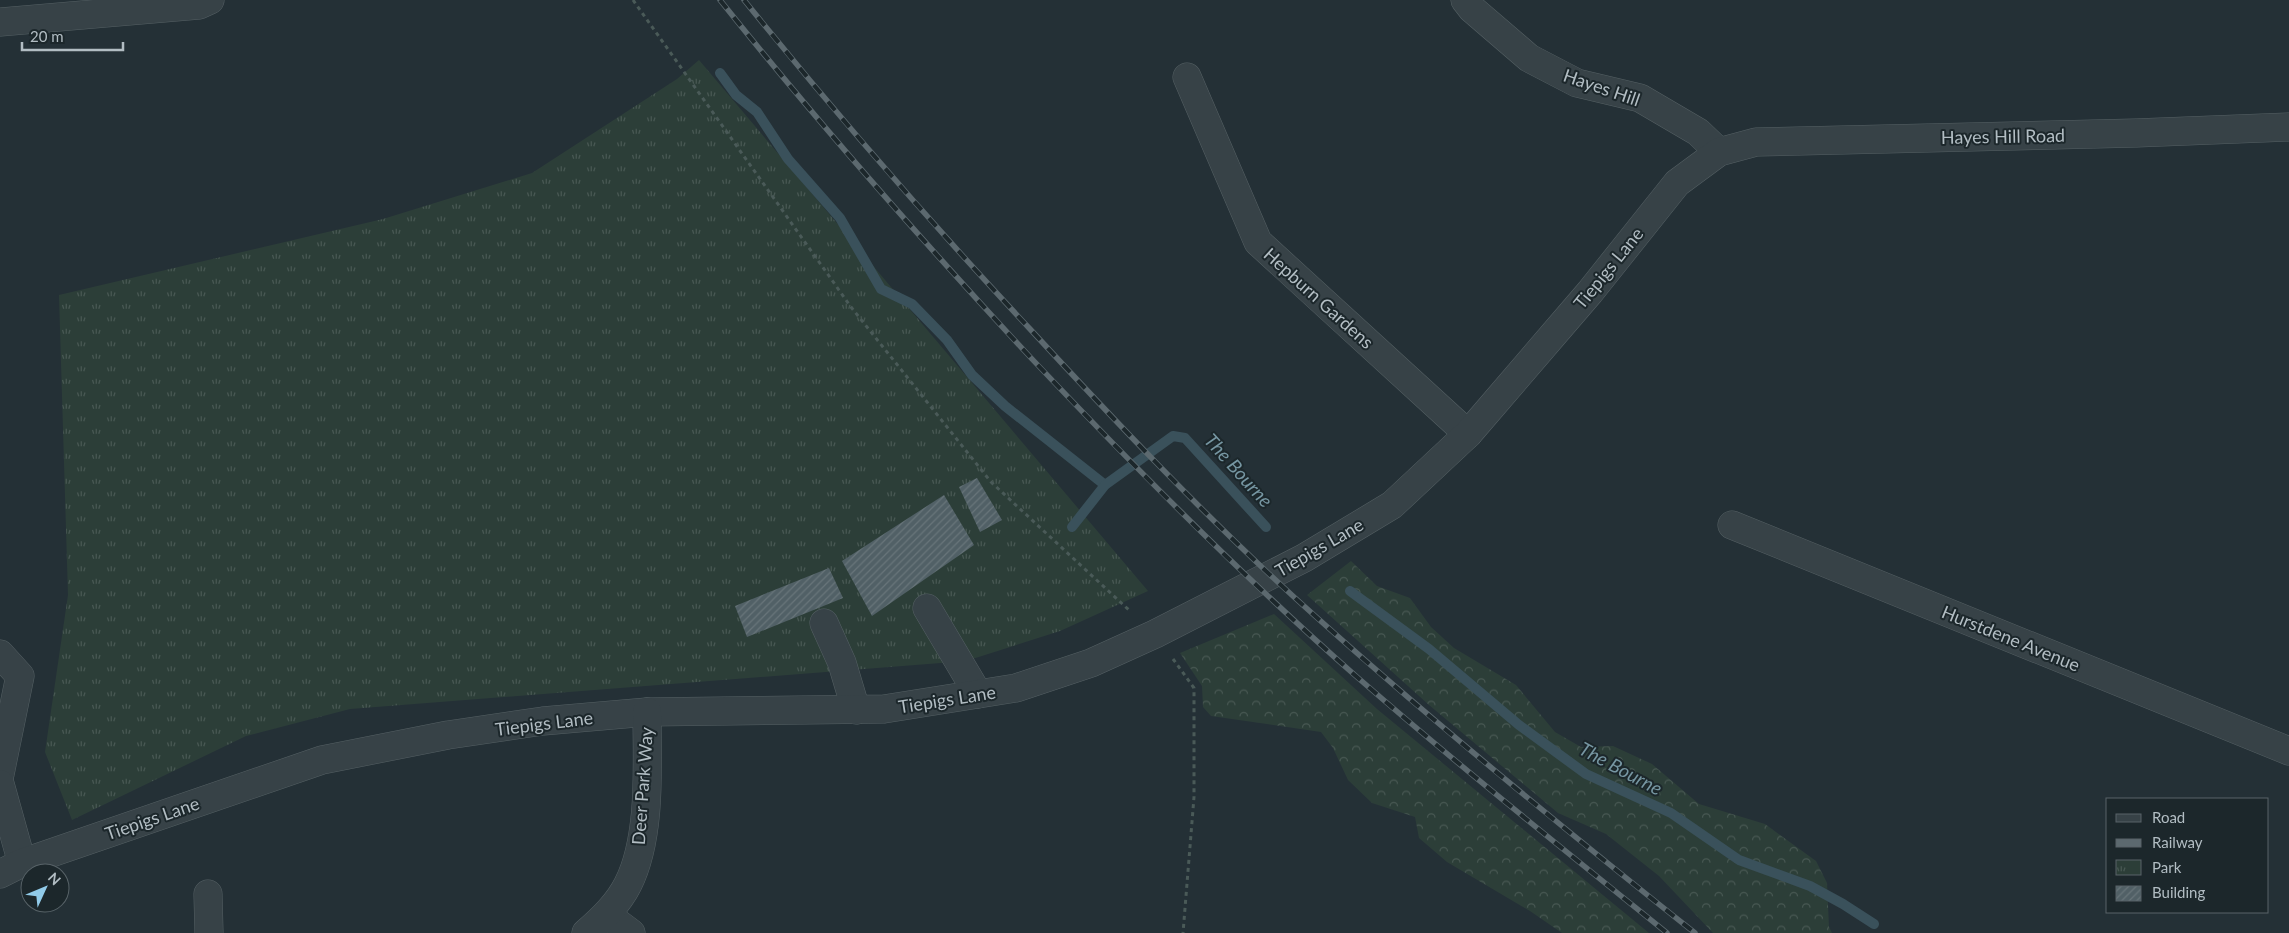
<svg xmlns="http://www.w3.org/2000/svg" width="2289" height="933" viewBox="0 0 2289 933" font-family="Lato,sans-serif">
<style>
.forest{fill:url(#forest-crowns)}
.park{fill:url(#park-tufts)}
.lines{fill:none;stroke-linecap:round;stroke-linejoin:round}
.stream{stroke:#3a515b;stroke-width:10}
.building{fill:url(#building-hatch)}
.minor-casing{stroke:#556064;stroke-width:29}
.path{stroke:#4a5a58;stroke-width:3;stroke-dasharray:4 4;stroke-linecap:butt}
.minor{stroke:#374247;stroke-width:28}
.rail-casing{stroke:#5c696f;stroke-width:5.5}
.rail{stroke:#1c272b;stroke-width:4;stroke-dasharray:11;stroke-linecap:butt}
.labels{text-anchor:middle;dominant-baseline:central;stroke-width:4;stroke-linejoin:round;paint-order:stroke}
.street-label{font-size:18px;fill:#b2bdc3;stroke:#1c272b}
.water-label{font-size:19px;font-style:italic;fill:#7696a2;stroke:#1c272b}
</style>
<defs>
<pattern id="forest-crowns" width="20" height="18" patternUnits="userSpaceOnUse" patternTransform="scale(1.25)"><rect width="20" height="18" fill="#2c3e38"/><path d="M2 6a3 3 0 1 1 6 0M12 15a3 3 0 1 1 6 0" fill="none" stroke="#485853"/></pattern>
<pattern id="park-tufts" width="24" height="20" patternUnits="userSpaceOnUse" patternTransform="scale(1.25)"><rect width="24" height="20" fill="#2c3e38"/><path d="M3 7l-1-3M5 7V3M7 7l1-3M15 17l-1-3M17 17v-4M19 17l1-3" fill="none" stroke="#485853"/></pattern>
<pattern id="building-hatch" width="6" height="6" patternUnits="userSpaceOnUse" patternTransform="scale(1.25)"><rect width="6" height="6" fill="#516066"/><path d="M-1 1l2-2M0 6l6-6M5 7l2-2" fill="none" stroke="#68757a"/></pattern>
</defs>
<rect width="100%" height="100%" fill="#243036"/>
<g class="forest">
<polygon points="1351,561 1377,586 1410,598 1431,627 1454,648 1516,685 1555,732 1581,747 1613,746 1652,764 1699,804 1765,824 1816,861 1827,883 1829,927 1832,933 1713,933 1659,876 1606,834 1558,813 1429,705 1307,595"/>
<polygon points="1274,614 1377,709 1649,933 1562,933 1530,911 1447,862 1419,838 1415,817 1372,803 1348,780 1333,748 1321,732 1211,716 1203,707 1202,686 1180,653"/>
</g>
<polygon class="park" points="699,60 1148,591 1060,631 966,661 350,709 246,736 72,820 45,752 68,595 59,295 383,219 532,173 677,79"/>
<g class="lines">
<g class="stream">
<polyline points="720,73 736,95 757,112 788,159 840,218 881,289 912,304 947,340 972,375 1005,406 1105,485"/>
<polyline points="1072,527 1105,485 1173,436 1185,438 1266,527"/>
<polyline points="1350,591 1429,649 1519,725 1586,774 1671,813 1739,860 1810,886 1843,904 1874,924"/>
</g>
</g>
<g class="building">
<polygon points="977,478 1002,520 980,532 959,487"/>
<polygon points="944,495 974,545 872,616 842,561"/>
<polygon points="829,568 843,598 747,637 735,606"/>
</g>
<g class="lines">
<defs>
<g id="minor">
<polyline points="1465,0 1472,9 1529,58 1577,83 1640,98 1698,132 1719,152"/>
<polyline points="0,22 199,5 210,0"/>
<polyline points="1187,77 1258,242 1468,434"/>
<polyline points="1732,525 2289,751"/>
<polyline points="927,608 978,694"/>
<polyline points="824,623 842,663 856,710"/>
<polyline points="0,654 20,676 0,774"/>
<polyline points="0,784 22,863"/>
<polyline points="0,874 22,863 322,760 448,735 543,721 647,712 884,709 1016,688 1091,663 1155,634 1304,558 1392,505 1468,434 1590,292 1677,183 1719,152 1756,142 2136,133 2289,127"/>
<polyline points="208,894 209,933"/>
<polyline points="607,915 631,933"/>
<path d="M586,933C602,919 618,904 628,884C652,836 647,764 647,712"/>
</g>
</defs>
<use href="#minor" class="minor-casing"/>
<g class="path">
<polyline points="633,0 851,307 991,482 1130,611"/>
<polyline points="1173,659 1194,688 1194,797 1183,933"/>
</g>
<use href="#minor" class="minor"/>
<defs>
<g id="rail">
<path d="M720,0C819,124 924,243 1032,359C1136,469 1243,577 1357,677C1458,765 1563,849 1667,933"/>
<path d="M744,0C835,113 931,223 1030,329C1115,421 1201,512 1294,597C1423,714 1559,825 1695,933"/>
</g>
</defs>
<use href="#rail" class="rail-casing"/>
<use href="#rail" class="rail"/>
</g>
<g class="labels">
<g class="street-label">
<text transform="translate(1602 87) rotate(19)">Hayes Hill</text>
<text transform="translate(2003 136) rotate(-1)">Hayes Hill Road</text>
<text transform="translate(1608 268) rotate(-51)">Tiepigs Lane</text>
<text transform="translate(1319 298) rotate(42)">Hepburn Gardens</text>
<text transform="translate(1319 547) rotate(-30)">Tiepigs Lane</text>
<text transform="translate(2011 638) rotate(22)">Hurstdene Avenue</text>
<text transform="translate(947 699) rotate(-9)">Tiepigs Lane</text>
<text transform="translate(544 723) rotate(-7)">Tiepigs Lane</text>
<text transform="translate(642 786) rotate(-86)">Deer Park Way</text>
<text transform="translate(152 818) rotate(-19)">Tiepigs Lane</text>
</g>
<g class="water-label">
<text transform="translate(1239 470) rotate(48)">The Bourne</text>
<text transform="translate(1621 768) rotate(28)">The Bourne</text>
</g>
</g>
<rect x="2106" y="798" width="162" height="115" fill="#1c272b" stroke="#586368"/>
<rect x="2116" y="814" width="25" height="8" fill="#374247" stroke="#586368"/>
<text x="2152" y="823" font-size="15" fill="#b2bdc3">Road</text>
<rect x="2116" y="839" width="25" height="8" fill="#5c696f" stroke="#586368"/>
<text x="2152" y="848" font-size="15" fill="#b2bdc3">Railway</text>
<rect x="2116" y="860" width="25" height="15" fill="url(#park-tufts)" stroke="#586368"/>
<text x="2152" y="873" font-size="15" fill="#b2bdc3">Park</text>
<rect x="2116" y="886" width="25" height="15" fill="url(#building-hatch)" stroke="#586368"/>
<text x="2152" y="898" font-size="15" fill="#b2bdc3">Building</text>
<g transform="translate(45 888) rotate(46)"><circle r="24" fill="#1c272b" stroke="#586368"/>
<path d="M0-4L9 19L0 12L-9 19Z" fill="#91cbe9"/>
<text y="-8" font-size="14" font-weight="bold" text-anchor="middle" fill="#b2bdc3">N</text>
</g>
<path d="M22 42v8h101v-8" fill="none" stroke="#b2bdc3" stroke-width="2.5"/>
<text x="30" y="42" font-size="15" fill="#b2bdc3" stroke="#1c272b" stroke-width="4" paint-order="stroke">20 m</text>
</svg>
